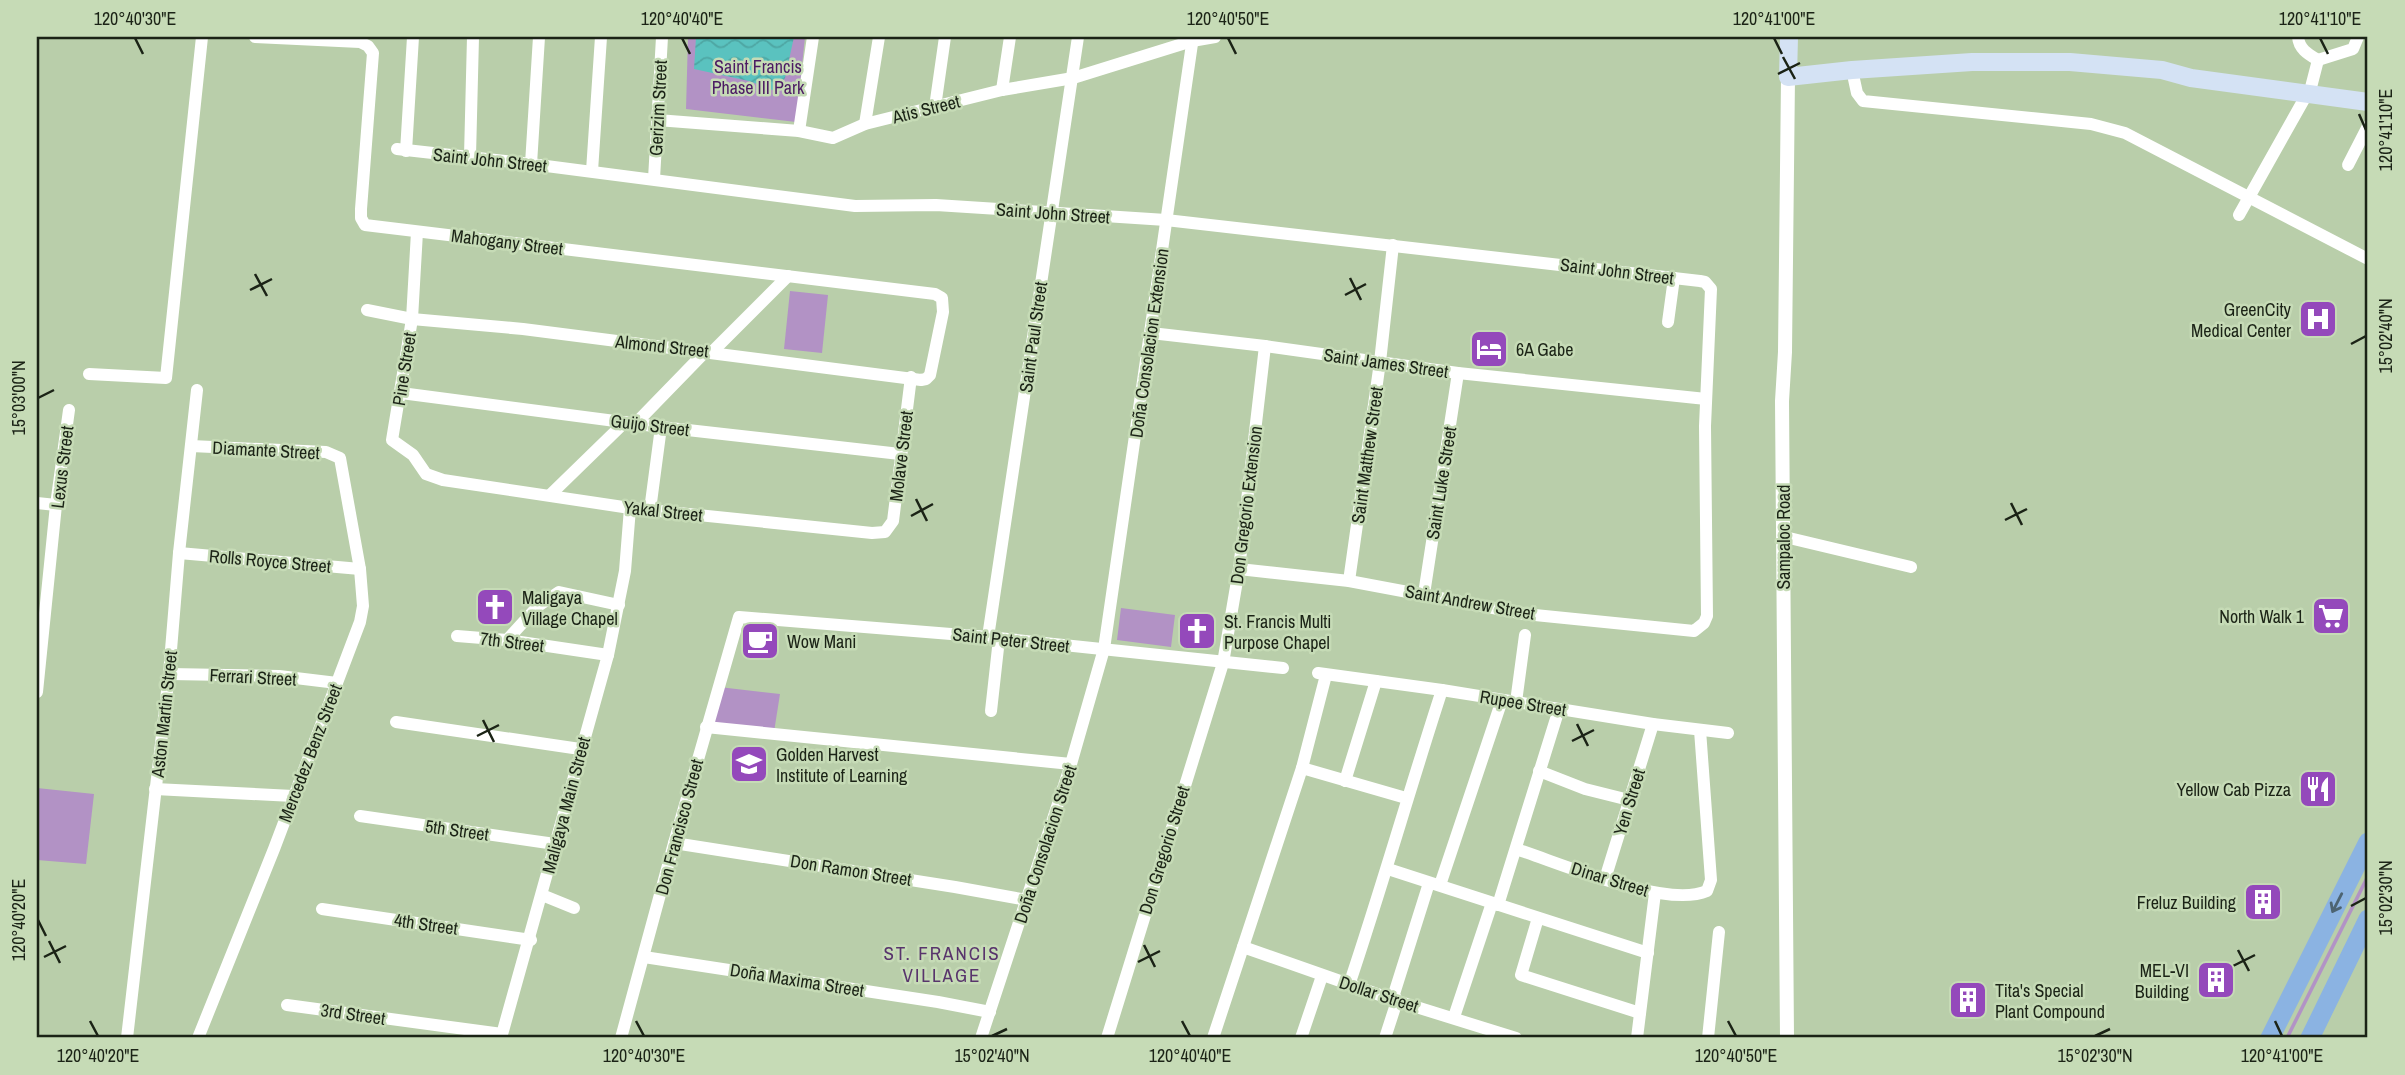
<svg xmlns="http://www.w3.org/2000/svg" width="2405" height="1075" viewBox="0 0 2405 1075" font-family="'Archivo Narrow',sans-serif">
<style>
.green{fill:#b292c5}
.water{fill:url(#water-waves)}
.lines{fill:none;stroke-linecap:round;stroke-linejoin:round}
.minor{stroke:#fff;stroke-width:12}
.tertiary{stroke:#fff;stroke-width:14}
.secondary{stroke:#d4e2f4;stroke-width:18}
.trunk{stroke:#8bb3e2;stroke-width:19}
.oneway{stroke:#4d6472}
.ticks{fill:none;stroke:#1b2316;stroke-width:2.5}
.labels{text-anchor:middle;dominant-baseline:central;stroke-width:5;stroke-linejoin:round;paint-order:stroke}
.park-label{font-size:18px;fill:#4b1a63;stroke:#c6dbb6}
.street-label{font-size:18px;fill:#1b2316;stroke:#c6dbb6}
.poi-label{font-size:18px;fill:#1b2316;stroke:#c6dbb6;text-anchor:start}
.neighbourhood-label{font-size:19px;letter-spacing:2px;fill:#58346c;stroke:#c6dbb6}
.neatline{fill:none;stroke:#1b2316;stroke-width:2.5}
.ticks-label{font-size:18px;text-anchor:middle;fill:#1b2316}
</style>
<defs>
<pattern id="water-waves" width="16" height="10" patternUnits="userSpaceOnUse" patternTransform="scale(1.75)"><rect width="16" height="10" fill="#5ac2bf"/><path d="M0 5q4-4 8 0t8 0" fill="none" stroke="#4ea6a3"/></pattern>
</defs>
<rect width="100%" height="100%" fill="#b9ceaa"/>
<g class="green">
<polygon points="688,37 805,37 796,122 686,109"/>
<polygon points="790,291 828,295 822,353 784,349"/>
<polygon points="1121,608 1175,615 1171,647 1117,640"/>
<polygon points="719,687 780,694 774,732 708,725"/>
<polygon points="37,788 94,794 86,864 37,860"/>
<polygon points="2368,872 2368,880 2289,1038 2285,1038"/>
</g>
<polygon class="water" points="696,37 794,37 785,78 775,91 749,81 694,69"/>
<g class="lines">
<g class="minor">
<polyline points="255,37 360,42 368,46 373,53 361,209 361,218 365,225 935,294 942,298 943,312 930,375 926,379 921,380 523,329 412,319 367,310"/>
<path d="M2298,37C2299,49 2308,54 2318,60L2309,95"/>
<polyline points="2318,60 2353,49 2358,37"/>
<polyline points="1852,70 1857,93 1863,101 2091,124 2125,133 2368,259"/>
<polyline points="1002,90 1010,37"/>
<polyline points="935,107 945,37"/>
<polyline points="657,120 799,131 833,138 865,124 1002,90 1073,78 1192,41 1215,37"/>
<polyline points="865,124 879,37"/>
<polyline points="799,131 813,37"/>
<polyline points="397,149 531,164 855,206 936,205 1166,220 1700,281 1705,282 1711,289 1705,426 1707,616 1704,623 1694,631 1525,614 1349,581 1239,569"/>
<polyline points="406,151 413,37"/>
<polyline points="470,156 473,37"/>
<polyline points="531,164 539,37"/>
<polyline points="2348,165 2368,126"/>
<polyline points="592,171 601,37"/>
<polyline points="654,179 662,37"/>
<polyline points="2239,215 2307,94"/>
<polyline points="417,232 412,319 392,440 413,455 426,474 443,480 630,508 872,533 885,532 893,521 911,377"/>
<polyline points="1668,322 1674,278"/>
<polyline points="1151,333 1265,346 1458,373 1706,399"/>
<polyline points="712,352 788,276"/>
<polyline points="89,374 166,378 202,37"/>
<polyline points="401,393 661,427 900,454"/>
<polyline points="636,423 705,352"/>
<polyline points="191,446 326,452 340,458 360,569 363,606 360,622 274,849 198,1038"/>
<polyline points="550,495 625,422"/>
<polyline points="37,503 56,505"/>
<polyline points="650,510 661,427"/>
<polyline points="1785,537 1911,567"/>
<polyline points="179,553 360,569"/>
<polyline points="1349,581 1380,362 1393,245"/>
<polyline points="1424,594 1458,373"/>
<polyline points="457,636 507,640 608,655"/>
<polyline points="988,637 1078,37"/>
<polyline points="507,640 538,606 559,592 619,605"/>
<polyline points="1318,673 1442,690 1653,724 1728,733"/>
<polyline points="169,674 279,676 337,683"/>
<polyline points="37,692 56,505 69,410"/>
<polyline points="1516,702 1525,635"/>
<polyline points="991,711 999,639"/>
<polyline points="396,722 580,749"/>
<polyline points="706,727 1071,764"/>
<polyline points="1302,768 1406,798"/>
<polyline points="1539,771 1585,789 1629,800"/>
<polyline points="1345,781 1376,681"/>
<polyline points="155,789 293,796"/>
<polyline points="360,816 555,844"/>
<polyline points="674,843 955,887 1027,900"/>
<path d="M1516,849C1560,863 1665,909 1707,891L1711,880L1700,730"/>
<polyline points="1388,869 1648,953"/>
<polyline points="1605,879 1653,724"/>
<polyline points="1440,885 1502,700"/>
<polyline points="542,895 574,908"/>
<polyline points="1498,905 1559,709"/>
<polyline points="322,909 531,940"/>
<polyline points="1538,918 1521,975 1640,1013"/>
<polyline points="1243,947 1397,1001 1516,1038"/>
<polyline points="644,957 938,1002 990,1012"/>
<path d="M1349,985C1382,887 1410,788 1442,690"/>
<polyline points="287,1005 502,1034"/>
<polyline points="1454,1017 1492,903"/>
<polyline points="127,1038 169,674 179,553 197,390"/>
<polyline points="501,1038 608,655 625,571 630,508"/>
<polyline points="621,1038 674,843 739,617 988,637 1283,668"/>
<polyline points="981,1038 1071,764 1104,649 1193,37"/>
<polyline points="1107,1038 1223,663 1239,569 1265,346"/>
<polyline points="1213,1038 1302,768 1326,675"/>
<polyline points="1301,1038 1322,976"/>
<polyline points="1385,1038 1397,1001 1394,994 1429,883"/>
<polyline points="1637,1038 1655,893"/>
<polyline points="1708,1038 1719,932"/>
</g>
<polyline class="tertiary" points="1787,1038 1782,401 1785,352 1788,77"/>
<polyline class="secondary" points="1789,37 1788,77 1852,70 1972,62 2070,62 2162,70 2191,78 2368,102"/>
<g class="trunk">
<polyline points="2270,1038 2368,842"/>
<polyline points="2310,1038 2368,919"/>
</g>
</g>
<defs><path id="oneway-shaft" d="M-6 0H5M1.5-3L5.5 0L1.5 3" fill="none" stroke-width="1.6" stroke-linecap="round" stroke-linejoin="round" transform="scale(1.75)"/></defs>
<use class="oneway" href="#oneway-shaft" transform="translate(2337 903) rotate(117)"/>
<path class="ticks" d="M135,38L143,54M682,38L690,54M1228,38L1236,54M1774,38L1782,54M2320,38L2328,54M1783,57L1795,79M1778,74L1800,63M2359,114L2366,130M255,274L267,296M1350,278L1361,300M250,290L272,279M1345,295L1366,284M2351,344L2366,336M38,398L54,390M916,499L927,521M2011,503L2022,525M911,516L933,504M2005,520L2027,509M483,720L494,742M1577,724L1588,746M477,736L499,725M1572,741L1594,730M2351,906L2366,898M38,920L46,936M49,941L60,963M1144,945L1155,967M2238,950L2249,971M44,957L66,946M1138,962L1160,951M2233,966L2255,955M90,1021L98,1036M636,1021L644,1036M1182,1021L1190,1036M1728,1021L1736,1036M2275,1021L2282,1036M992,1036L1007,1029M2095,1036L2110,1029"/>
<defs>
<symbol id="hospital-square" viewBox="-11 -11 22 22"><rect x="-9" y="-9" width="18" height="18" rx="4" fill="#9449bb" stroke="#c6dbb6"/><path d="M-5-5h3v3.5h4V-5h3V5h-3V1.5h-4V5h-3Z" fill="#fff"/></symbol>
<symbol id="hotel-square" viewBox="-11 -11 22 22"><rect x="-9" y="-9" width="18" height="18" rx="4" fill="#9449bb" stroke="#c6dbb6"/><path d="M-6-4.5h1.5V1H6V5H4.5V3h-9V5H-6ZM-4 0a1.8 1.8 0 1 1 3.6 0ZM.5 0V-2.5h3Q6-2.5 6 0Z" fill="#fff"/></symbol>
<symbol id="church-square" viewBox="-11 -11 22 22"><rect x="-9" y="-9" width="18" height="18" rx="4" fill="#9449bb" stroke="#c6dbb6"/><path d="M-1.2-6h2.4v3.5h3.3v2.4h-3.3V6h-2.4V-.1h-3.3v-2.4h3.3Z" fill="#fff"/></symbol>
<symbol id="supermarket-square" viewBox="-11 -11 22 22"><rect x="-9" y="-9" width="18" height="18" rx="4" fill="#9449bb" stroke="#c6dbb6"/><path d="M-6-5.5h2.5l.6 2H6L4.5 2H-2.5L-4.4-4H-6ZM-1.5 3.2a1.3 1.3 0 1 0 .1 0ZM3 3.2a1.3 1.3 0 1 0 .1 0Z" fill="#fff"/></symbol>
<symbol id="cafe-square" viewBox="-11 -11 22 22"><rect x="-9" y="-9" width="18" height="18" rx="4" fill="#9449bb" stroke="#c6dbb6"/><path d="M-5.5-4.5H6V0H3Q3 3.5 0 3.5H-2.5Q-5.5 3.5-5.5 0ZM3-3.2v2h1.7v-2ZM-6 4.5H4V6H-6Z" fill="#fff"/></symbol>
<symbol id="school-square" viewBox="-11 -11 22 22"><rect x="-9" y="-9" width="18" height="18" rx="4" fill="#9449bb" stroke="#c6dbb6"/><path d="M0-5L7-2L0 1L-7-2ZM-4 1L0 2.5L4 1V4Q0 6-4 4Z" fill="#fff"/></symbol>
<symbol id="restaurant-square" viewBox="-11 -11 22 22"><rect x="-9" y="-9" width="18" height="18" rx="4" fill="#9449bb" stroke="#c6dbb6"/><path d="M-5-6h1v4h1v-4h1v4h1v-4h1v5L-1.5 .5V6h-2V.5L-5-1ZM5-6V6H3V1.5H1.5Q1.5-4 5-6Z" fill="#fff"/></symbol>
<symbol id="building-square" viewBox="-11 -11 22 22"><rect x="-9" y="-9" width="18" height="18" rx="4" fill="#9449bb" stroke="#c6dbb6"/><path d="M-4-6H4V6H1V3H-1V6H-4ZM-2.5-4.3h1.7v1.8h-1.7ZM.8-4.3h1.7v1.8H.8ZM-2.5-1h1.7V.8h-1.7ZM.8-1h1.7V.8H.8Z" fill="#fff"/></symbol>
</defs>
<g fill-rule="evenodd">
<use href="#hospital-square" x="2296" y="297" width="44" height="44"/>
<use href="#hotel-square" x="1467" y="327" width="44" height="44"/>
<use href="#church-square" x="473" y="585" width="44" height="44"/>
<use href="#supermarket-square" x="2309" y="594" width="44" height="44"/>
<use href="#church-square" x="1175" y="609" width="44" height="44"/>
<use href="#cafe-square" x="738" y="619" width="44" height="44"/>
<use href="#school-square" x="727" y="742" width="44" height="44"/>
<use href="#restaurant-square" x="2296" y="767" width="44" height="44"/>
<use href="#building-square" x="2241" y="880" width="44" height="44"/>
<use href="#building-square" x="2194" y="958" width="44" height="44"/>
<use href="#building-square" x="1946" y="978" width="44" height="44"/>
</g>
<g class="labels">
<g class="park-label">
<text x="758" y="66">Saint Francis<tspan x="758" dy="21">Phase III Park</tspan></text>
</g>
<g class="street-label">
<text transform="translate(658 108) rotate(-87)">Gerizim Street</text>
<text transform="translate(926 109) rotate(-14)">Atis Street</text>
<text transform="translate(490 160) rotate(6)">Saint John Street</text>
<text transform="translate(1053 213) rotate(4)">Saint John Street</text>
<text transform="translate(507 242) rotate(7)">Mahogany Street</text>
<text transform="translate(1617 271) rotate(7)">Saint John Street</text>
<text transform="translate(1033 337) rotate(-82)">Saint Paul Street</text>
<text transform="translate(1149 343) rotate(-82)">Doña Consolacion Extension</text>
<text transform="translate(662 346) rotate(6)">Almond Street</text>
<text transform="translate(1386 363) rotate(8)">Saint James Street</text>
<text transform="translate(404 369) rotate(-81)">Pine Street</text>
<text transform="translate(650 425) rotate(7)">Guijo Street</text>
<text transform="translate(266 450) rotate(3)">Diamante Street</text>
<text transform="translate(1367 455) rotate(-82)">Saint Matthew Street</text>
<text transform="translate(901 456) rotate(-83)">Molave Street</text>
<text transform="translate(62 467) rotate(-83)">Lexus Street</text>
<text transform="translate(1441 483) rotate(-81)">Saint Luke Street</text>
<text transform="translate(1246 505) rotate(-83)">Don Gregorio Extension</text>
<text transform="translate(663 511) rotate(6)">Yakal Street</text>
<text transform="translate(1783 537) rotate(-90)">Sampaloc Road</text>
<text transform="translate(270 561) rotate(5)">Rolls Royce Street</text>
<text transform="translate(1470 602) rotate(10)">Saint Andrew Street</text>
<text transform="translate(1011 640) rotate(6)">Saint Peter Street</text>
<text transform="translate(512 642) rotate(7)">7th Street</text>
<text transform="translate(253 677) rotate(3)">Ferrari Street</text>
<text transform="translate(1523 703) rotate(9)">Rupee Street</text>
<text transform="translate(164 714) rotate(-84)">Aston Martin Street</text>
<text transform="translate(310 753) rotate(-69)">Mercedez Benz Street</text>
<text transform="translate(1629 802) rotate(-73)">Yen Street</text>
<text transform="translate(566 805) rotate(-75)">Maligaya Main Street</text>
<text transform="translate(679 827) rotate(-75)">Don Francisco Street</text>
<text transform="translate(457 830) rotate(8)">5th Street</text>
<text transform="translate(1045 844) rotate(-72)">Doña Consolacion Street</text>
<text transform="translate(1164 850) rotate(-73)">Don Gregorio Street</text>
<text transform="translate(851 870) rotate(9)">Don Ramon Street</text>
<text transform="translate(1610 879) rotate(17)">Dinar Street</text>
<text transform="translate(426 924) rotate(8)">4th Street</text>
<text transform="translate(797 980) rotate(9)">Doña Maxima Street</text>
<text transform="translate(1379 994) rotate(18)">Dollar Street</text>
<text transform="translate(353 1014) rotate(8)">3rd Street</text>
</g>
<g class="poi-label">
<text x="2291" y="309" text-anchor="end">GreenCity<tspan x="2291" dy="21">Medical Center</tspan></text>
<text x="1516" y="349">6A Gabe</text>
<text x="522" y="597">Maligaya<tspan x="522" dy="21">Village Chapel</tspan></text>
<text x="2304" y="616" text-anchor="end">North Walk 1</text>
<text x="1224" y="621">St. Francis Multi<tspan x="1224" dy="21">Purpose Chapel</tspan></text>
<text x="787" y="641">Wow Mani</text>
<text x="776" y="754">Golden Harvest<tspan x="776" dy="21">Institute of Learning</tspan></text>
<text x="2291" y="789" text-anchor="end">Yellow Cab Pizza</text>
<text x="2236" y="902" text-anchor="end">Freluz Building</text>
<text x="2189" y="970" text-anchor="end">MEL-VI<tspan x="2189" dy="21">Building</tspan></text>
<text x="1995" y="990">Tita's Special<tspan x="1995" dy="21">Plant Compound</tspan></text>
</g>
<g class="neighbourhood-label">
<text x="942" y="953">ST. FRANCIS<tspan x="942" dy="22">VILLAGE</tspan></text>
</g>
</g>
<rect width="2405" height="1075" fill="none" stroke="#c6dbb6" stroke-width="77"/>
<rect x="38" y="38" width="2328" height="998" class="neatline"/>
<g class="ticks-label">
<text x="135" y="25">120°40'30"E</text>
<text x="682" y="25">120°40'40"E</text>
<text x="1228" y="25">120°40'50"E</text>
<text x="1774" y="25">120°41'00"E</text>
<text x="2320" y="25">120°41'10"E</text>
<text transform="translate(2386 130) rotate(-90)" y="6">120°41'10"E</text>
<text transform="translate(2386 336) rotate(-90)" y="6">15°02'40"N</text>
<text transform="translate(19 398) rotate(-90)" y="6">15°03'00"N</text>
<text transform="translate(2386 898) rotate(-90)" y="6">15°02'30"N</text>
<text transform="translate(19 920) rotate(-90)" y="6">120°40'20"E</text>
<text x="98" y="1062">120°40'20"E</text>
<text x="644" y="1062">120°40'30"E</text>
<text x="992" y="1062">15°02'40"N</text>
<text x="1190" y="1062">120°40'40"E</text>
<text x="1736" y="1062">120°40'50"E</text>
<text x="2095" y="1062">15°02'30"N</text>
<text x="2282" y="1062">120°41'00"E</text>
</g>
</svg>
